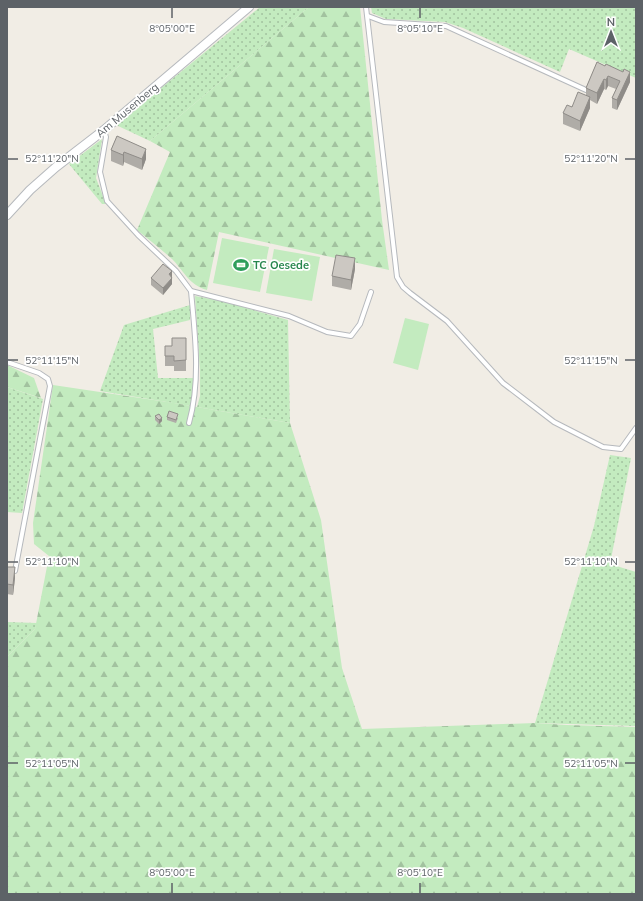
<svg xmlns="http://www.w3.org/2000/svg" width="643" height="901" viewBox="0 0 643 901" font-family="Mulish,sans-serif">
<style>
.grass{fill:url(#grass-dots)}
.forest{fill:url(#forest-firs)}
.pitch{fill:#c3ebbf}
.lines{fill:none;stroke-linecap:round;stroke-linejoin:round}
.lane-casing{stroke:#b6b9bd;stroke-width:6}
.street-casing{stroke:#b6b9bd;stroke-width:10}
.lane{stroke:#fff;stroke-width:4}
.street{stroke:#fff;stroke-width:8}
.wall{fill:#afaca7}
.shaded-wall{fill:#8f8c88}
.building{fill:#ccc8c2;stroke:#8f8c88}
.ticks{fill:none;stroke:#5d6267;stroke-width:1.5}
.labels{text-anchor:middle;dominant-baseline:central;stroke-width:3.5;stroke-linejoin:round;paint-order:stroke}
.street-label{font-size:11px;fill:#5d6267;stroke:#fff}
.leisure-label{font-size:11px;font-weight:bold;fill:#27864d;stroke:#fff;text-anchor:start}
.ticks-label{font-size:10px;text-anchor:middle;fill:#5d6267;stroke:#fff;stroke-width:3.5;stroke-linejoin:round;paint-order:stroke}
</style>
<defs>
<pattern id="grass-dots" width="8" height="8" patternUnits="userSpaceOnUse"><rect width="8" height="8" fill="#c3ebbf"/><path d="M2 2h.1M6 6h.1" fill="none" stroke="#a2c29f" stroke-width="1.8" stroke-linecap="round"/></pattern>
<pattern id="forest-firs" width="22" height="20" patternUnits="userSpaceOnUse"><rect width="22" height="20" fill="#c3ebbf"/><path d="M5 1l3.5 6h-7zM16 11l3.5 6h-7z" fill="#a2c29f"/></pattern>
</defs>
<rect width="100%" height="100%" fill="#f1ede5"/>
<g class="grass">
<polygon points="260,7 309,7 150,141 116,125"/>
<polygon points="371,7 636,7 636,78 569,49 560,72 463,28 445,22 386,19 372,13"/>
<polygon points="102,139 96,178 106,204 102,204 69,164"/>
<polygon points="195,296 226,302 288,320 290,423 197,407 200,396 200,370"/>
<polygon points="190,305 190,320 153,329 158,378 194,378 194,394 191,406 100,391 124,325"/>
<polygon points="7,387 43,399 22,513 7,512"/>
<polygon points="610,455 631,458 610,564 636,572 636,726 535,723 594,526"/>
<polygon points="7,622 37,623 35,629 7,657"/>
</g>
<g class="forest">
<path d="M309,7H360L382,220L389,270L219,232L207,290C189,285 184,271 172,259C161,249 149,240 137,230L170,152L150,141Z"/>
<polygon points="7,365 34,378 41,398 7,387"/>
<polygon points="53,385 174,403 290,423 321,520 342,668 362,729 535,723 567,725 636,727 636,894 7,894 7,657 35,629 49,556 34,544 33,523"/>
</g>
<g class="pitch">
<polygon points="222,238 269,247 260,292 213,283"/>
<polygon points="274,249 320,257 312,301 266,293"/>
<polygon points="405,318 429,324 418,370 393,363"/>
</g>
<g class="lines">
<defs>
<g id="lane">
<polyline points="366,7 397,277 403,287 410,293 447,321 503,383 554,422 603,447 621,449 636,428"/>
<polyline points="368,16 384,22 446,26 586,90"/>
<polyline points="104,130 106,137 100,172 107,201 138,235 176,271 191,291 289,316 327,332 351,336 360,324 371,292"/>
<polyline points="7,362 39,373 48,379 50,386 15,571"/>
<path d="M189,423C201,380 195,335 191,291"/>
</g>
<polyline id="street" points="7,215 30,190 56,167 104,130 249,7"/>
</defs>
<use href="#lane" class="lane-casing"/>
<use href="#street" class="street-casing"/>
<use href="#lane" class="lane"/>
<use href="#street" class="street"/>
</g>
<g class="wall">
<polygon points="597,62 630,82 617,110 612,108 612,98 616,89 608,86 606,90 604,89 597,104 590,100 590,108 580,131 563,124 563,113 586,96 586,88"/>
<polygon points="117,136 146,159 142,170 124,162 123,166 111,161 111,150"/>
<polygon points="355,269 351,290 332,286 332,276"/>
<polygon points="172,277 172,284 163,295 151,285 151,278"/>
<polygon points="186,338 186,371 174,371 174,366 165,366 165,346 172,346"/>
<polygon points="155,416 162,421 159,424 155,420"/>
<polygon points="167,417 178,418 176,423 167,420"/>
<polygon points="7,567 15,578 13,595 7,594"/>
</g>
<g class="shaded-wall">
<polygon points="630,72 630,82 617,110 617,100"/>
<polygon points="608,76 608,86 606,90 606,80"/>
<polygon points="604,79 604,89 597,104 597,93"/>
<polygon points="590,97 590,108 580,131 580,121"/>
<polygon points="146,149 146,159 142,170 142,159"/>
<polygon points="124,152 124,162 123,166 123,155"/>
<polygon points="355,258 355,269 351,290 351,280"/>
<polygon points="172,271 172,278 169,274"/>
<polygon points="172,278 172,284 163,295 163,288"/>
<polygon points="162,418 162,421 159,424 159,420"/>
<polygon points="15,567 15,578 13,595 13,585"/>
</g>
<g class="building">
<polygon points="597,62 605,66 606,64 623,72 624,69 630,72 617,100 612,98 620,81 608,76 606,80 604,79 597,93 586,88"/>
<polygon points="578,92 590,97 580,121 563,113 567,105 572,107"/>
<polygon points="117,136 146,149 142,159 124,152 123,155 111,150"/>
<polygon points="336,255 355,258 351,280 332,276"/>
<polygon points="163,264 172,271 169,274 172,278 163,288 151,278"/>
<polygon points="172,338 186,338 186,360 174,361 174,356 165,356 165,346 172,346"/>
<polygon points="169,411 178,414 176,420 167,417"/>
<polygon points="159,414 162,418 159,420 155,416"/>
<polygon points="7,567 15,567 13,585 7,584"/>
</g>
<path class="ticks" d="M172,8V18M420,8V18M8,159H18M625,159H635M8,360H18M625,360H635M8,562H18M625,562H635M8,763H18M625,763H635M172,883V893M420,883V893"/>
<defs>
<symbol id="stadium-bare" viewBox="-9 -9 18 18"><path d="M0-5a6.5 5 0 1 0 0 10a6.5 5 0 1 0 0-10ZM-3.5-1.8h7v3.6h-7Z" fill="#2e9e5b" stroke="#fff" stroke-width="2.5" paint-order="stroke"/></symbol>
</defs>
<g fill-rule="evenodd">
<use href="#stadium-bare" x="230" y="254" width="22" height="22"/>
</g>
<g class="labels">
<g class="street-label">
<text transform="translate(127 110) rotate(-40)">Am Musenberg</text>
</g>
<g class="leisure-label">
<text x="253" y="265">TC Oesede</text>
</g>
</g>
<g class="ticks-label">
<text x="172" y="32">8°05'00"E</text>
<text x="420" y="32">8°05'10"E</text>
<text x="52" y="162">52°11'20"N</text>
<text x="591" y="162">52°11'20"N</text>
<text x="52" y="364">52°11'15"N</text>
<text x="591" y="364">52°11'15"N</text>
<text x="52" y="565">52°11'10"N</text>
<text x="591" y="565">52°11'10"N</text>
<text x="52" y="767">52°11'05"N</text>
<text x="591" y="767">52°11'05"N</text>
<text x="172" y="876">8°05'00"E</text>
<text x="420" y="876">8°05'10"E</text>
</g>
<rect width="643" height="901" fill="none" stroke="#5d6267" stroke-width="16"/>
<g transform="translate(611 32)" stroke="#ffffff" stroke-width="3" paint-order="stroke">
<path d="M0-3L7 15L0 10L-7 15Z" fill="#5d6267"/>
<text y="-6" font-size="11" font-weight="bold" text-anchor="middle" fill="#5d6267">N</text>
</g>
</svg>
